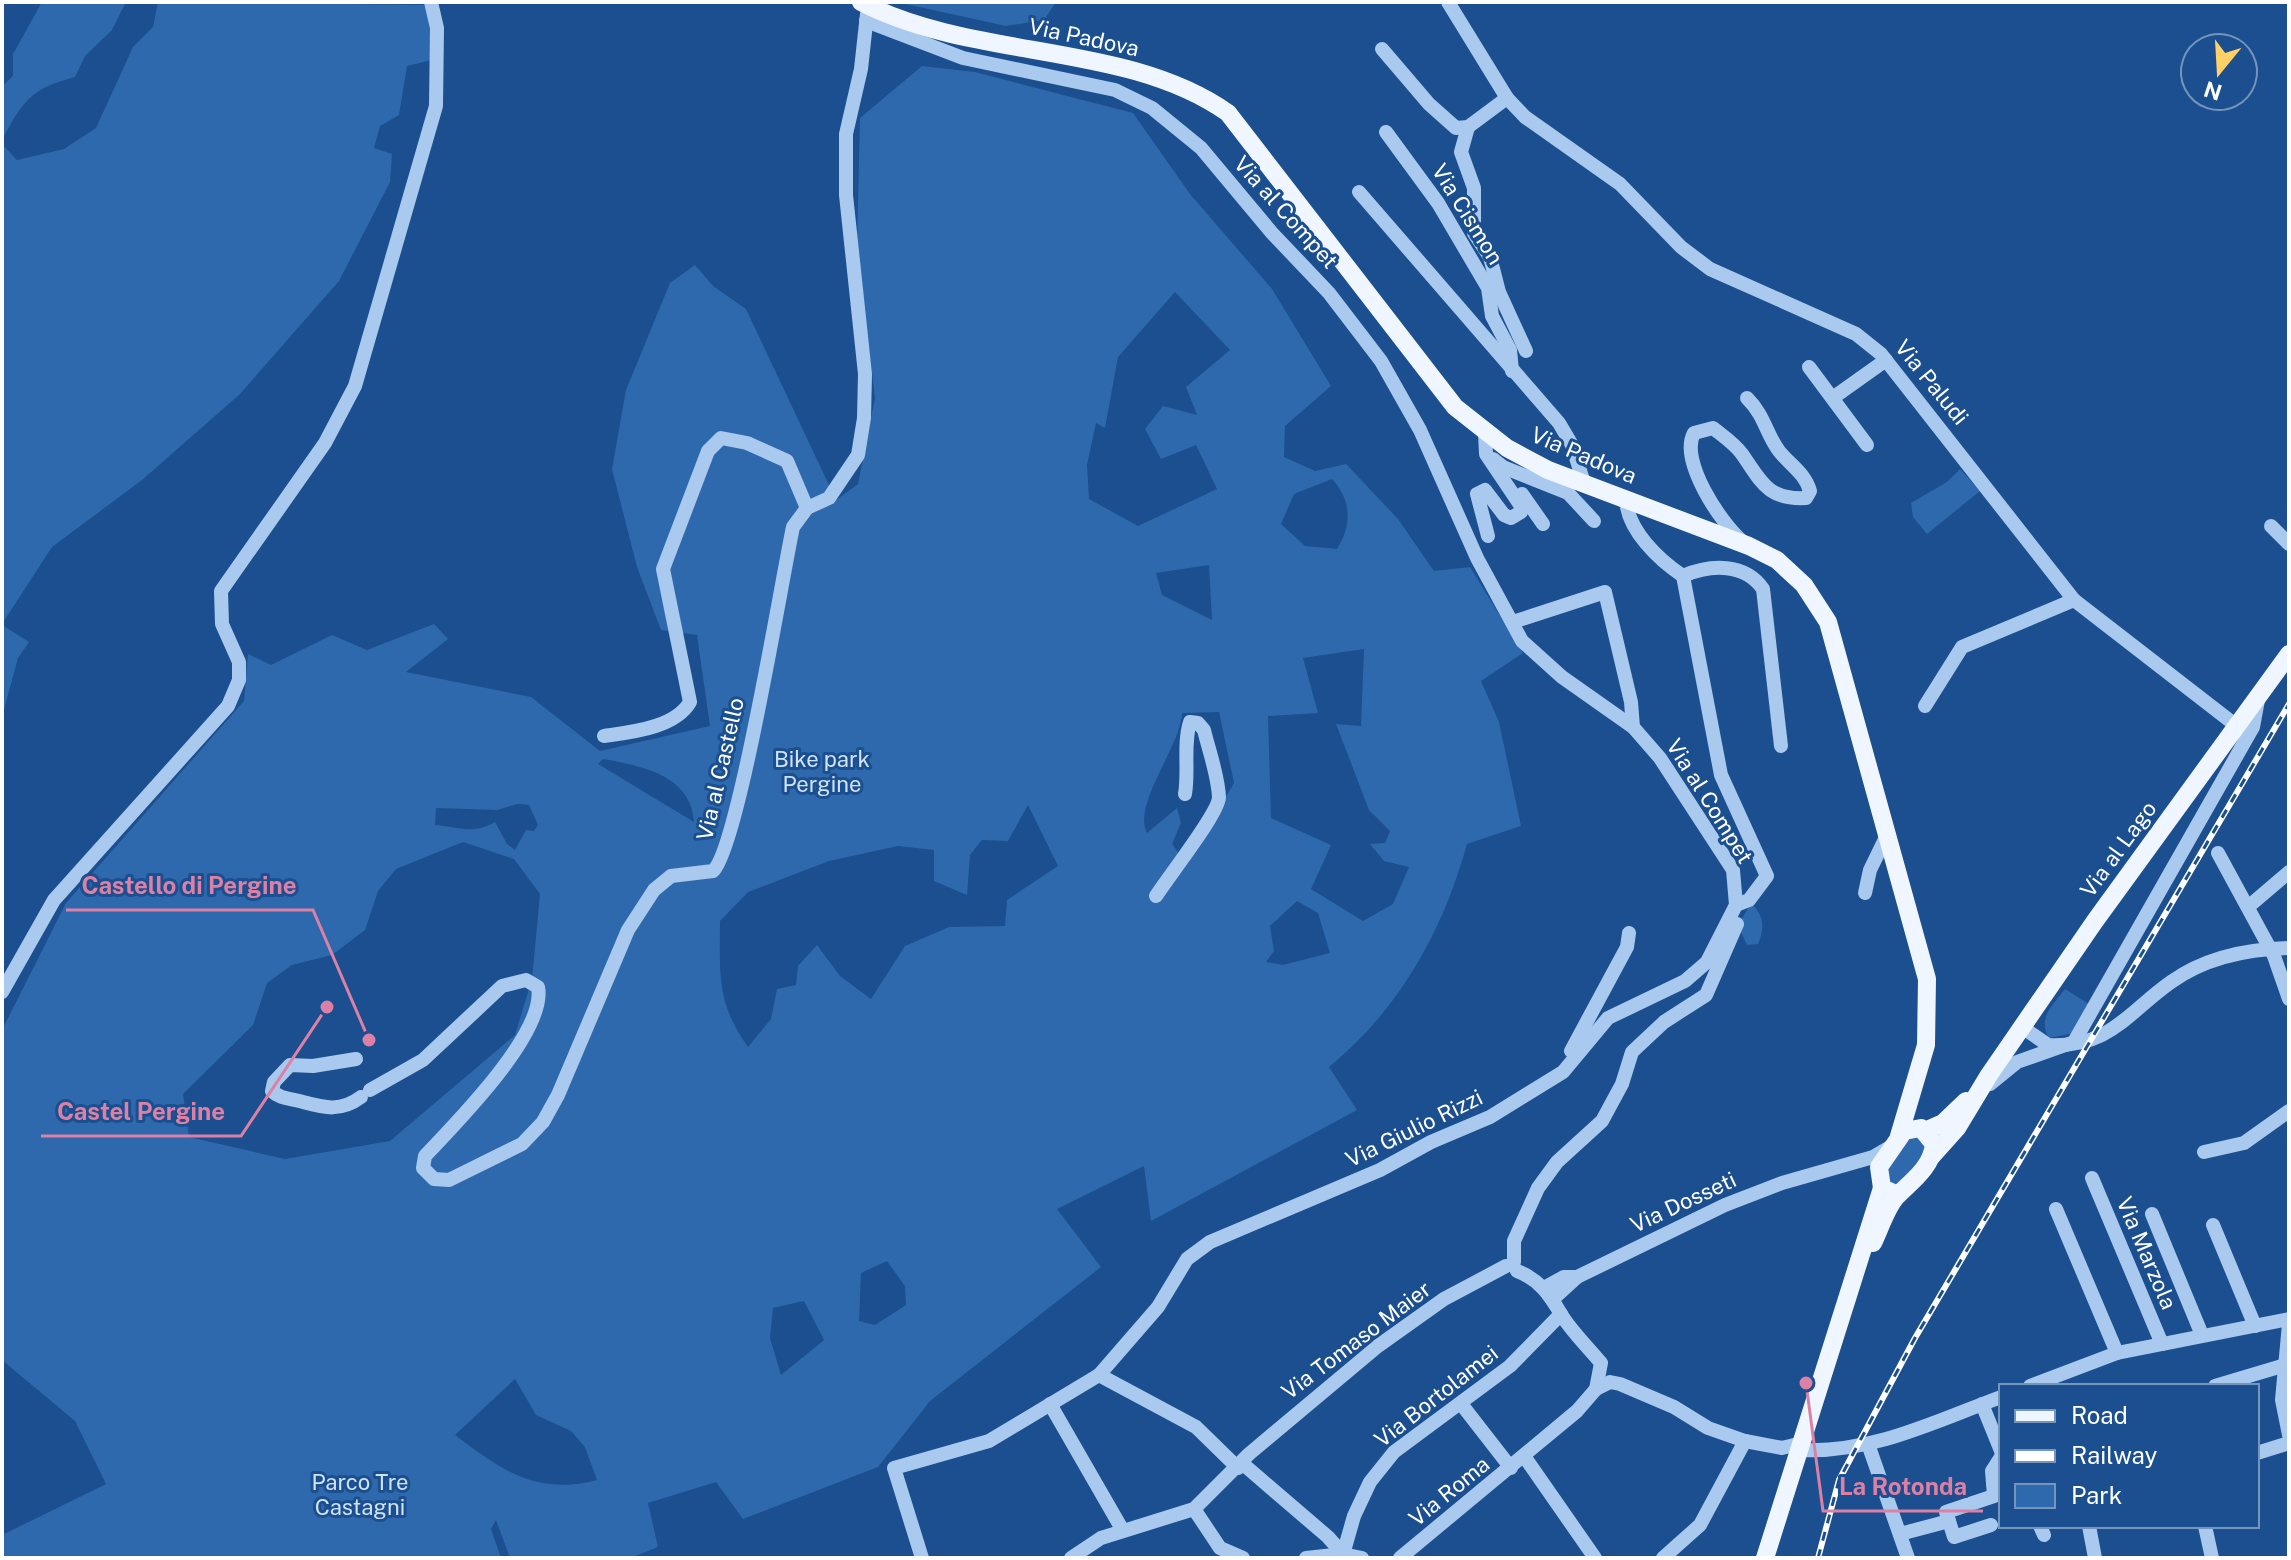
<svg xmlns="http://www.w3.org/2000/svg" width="2291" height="1560" viewBox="0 0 2291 1560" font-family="'Public Sans',sans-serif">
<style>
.green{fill:#2e69ad;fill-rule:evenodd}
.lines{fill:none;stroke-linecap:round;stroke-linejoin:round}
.minor{stroke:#a9c9ee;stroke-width:14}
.major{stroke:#f0f6ff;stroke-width:18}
.rail-casing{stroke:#fff;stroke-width:6}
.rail{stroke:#1b4f8f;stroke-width:3;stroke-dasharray:9;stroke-linecap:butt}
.labels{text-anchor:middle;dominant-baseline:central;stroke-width:6;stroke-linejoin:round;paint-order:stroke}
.street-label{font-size:22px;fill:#fff;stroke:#1b4f8f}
.park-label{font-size:22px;fill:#cfe3fa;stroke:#1b4f8f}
.leader{fill:none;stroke:#dd80a5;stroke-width:3}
.callout-dot{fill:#dd80a5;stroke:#1b4f8f;stroke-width:3}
.callout-label{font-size:24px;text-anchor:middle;font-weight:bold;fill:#dd80a5;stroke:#1b4f8f;stroke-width:6;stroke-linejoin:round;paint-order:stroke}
</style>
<rect width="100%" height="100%" fill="#1b4f8f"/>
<g class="green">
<path d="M42,2H126L112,30L85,56L75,77C30,89 24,100 2,140V86L13,76V54Z"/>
<polygon points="158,2 431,5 432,60 407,66 399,115 380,126 374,148 392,154 390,182 339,281 240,394 142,480 52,547 2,624 2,144 17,160 64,149 96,128 133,47 153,27"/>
<polygon points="1056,2 1044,20 1006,26 901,3"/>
<path d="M922,66L975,72L1133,113L1190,194L1272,289L1331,386L1285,426L1284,457L1315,471L1346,464L1398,519L1434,571L1470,567L1523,653L1481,681L1499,722L1521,826L1467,844C1443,931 1399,1010 1329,1067L1357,1110L1151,1221L1144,1166L1057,1209L1101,1267L930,1401L878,1467L743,1519L716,1482L648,1503L658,1547L630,1558H510L496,1520L491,1529L501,1558H2V1535L106,1484L75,1421L2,1360V1030L66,903L244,701L248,654L271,665L332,635L367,650L434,624L448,639L406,672L531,697L600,751L710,726L697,635L661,630L637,567L612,469L626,390L670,283L695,265L713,286L746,309L836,500L858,484L875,398L857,246L860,118ZM1175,292L1230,350L1186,387L1197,415L1163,406L1145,429L1161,459L1196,445L1217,489L1138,526L1089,499L1087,465L1096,423L1105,428L1118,357ZM1332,479C1352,501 1352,525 1337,549L1305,546L1281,524L1294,494ZM1209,565L1212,620L1162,595L1156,573ZM1364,649L1361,726L1336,724L1369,810L1390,831L1385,843L1370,844L1384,861L1409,867L1393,904L1363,921L1311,889L1331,845L1271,818L1268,716L1318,713L1303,658ZM1219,712L1234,783L1200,841L1179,853L1172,844L1181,823L1177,808L1147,833C1132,804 1181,746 1182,713ZM603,759C642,766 691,775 694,822L598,764ZM518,804L529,805L538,825L534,831L526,830L515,850L507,844L495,822C472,835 460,827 435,825L436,808L497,810ZM1028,805L1058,866L1007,900L1005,926L949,927L905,946L871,999L840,976L817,945L798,966L796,985L777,989L771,1019L748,1047C716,1002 720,974 720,921L748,892L829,861L898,846L934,850V881L967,895L970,855L982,840L1008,841ZM463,842L514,859L540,894L532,979L515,1035L390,1141L285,1159L189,1137L183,1094L253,1025L267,983L292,965L332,955L365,930L378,891L396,869ZM1297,901L1318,913L1330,953L1283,965L1266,962L1274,951L1270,926ZM887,1261L905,1286L906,1305L875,1325L859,1321L861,1273ZM804,1301L824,1340L781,1375L770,1338L773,1308ZM515,1379L536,1415L571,1431L585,1447L597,1480C535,1496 502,1470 455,1435Z"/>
<polygon points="1960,469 1980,491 1927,534 1913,517 1911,503 1947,482"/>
<polygon points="2,625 29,642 18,658 2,717"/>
<path d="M1751,903C1764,916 1765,927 1758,944L1747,945L1738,926Z"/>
<path d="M2065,989L2089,1004L2074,1033L2049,1038C2037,1018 2053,1005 2065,989Z"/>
<path d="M1916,1137L1923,1139L1927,1151L1903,1185H1890C1883,1166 1897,1153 1908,1138Z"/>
</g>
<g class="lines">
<g class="minor">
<polyline points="1448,2 1507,98 1525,117 1620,184 1681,247 1710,269 1856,334 1881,354 2074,600 2238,727"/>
<polyline points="866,21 963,58 1115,90 1152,108 1201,148 1272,233 1329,293 1381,361 1420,430 1477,558 1522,641 1562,677 1633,727 1660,758 1733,870 1736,905 1707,962 1685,981 1608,1018 1563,1072 1490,1117 1431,1142 1380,1170 1210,1242 1187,1259 1158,1307 1099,1375 989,1441 894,1468 922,1558"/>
<polyline points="1382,49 1429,104 1456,128 1468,127 1507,98"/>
<polyline points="1468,127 1461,152 1474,188 1474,233 1490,257 1499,292 1526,351"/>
<polyline points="1386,132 1438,203 1488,288 1492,316 1510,350 1512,371"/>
<polyline points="1359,192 1559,423 1572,445 1584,483"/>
<polyline points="1809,367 1867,445"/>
<polyline points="1834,397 1886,360"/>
<polyline points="1485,433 1486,454 1521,506 1521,512 1511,518 1504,515 1485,490 1477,494 1488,536"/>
<polyline points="1493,459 1503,467 1568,493 1594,521"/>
<polyline points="1522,494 1543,524"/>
<path d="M1626,499C1627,530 1659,560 1683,576"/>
<polyline points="2271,526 2289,544"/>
<path d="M1742,541C1720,522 1679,460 1694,433L1713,428C1723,436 1735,444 1742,454C1761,481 1767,500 1806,498L1810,491C1805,473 1790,465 1779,451C1766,434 1765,416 1747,398"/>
<polyline points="1513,622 1605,592 1631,702 1633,727"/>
<polyline points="1925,706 1962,647 2074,600"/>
<path d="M604,736C631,732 675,728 690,702L663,569L708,451L721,438L747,443L787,461L807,508"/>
<polyline points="2218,853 2274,956 2289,999"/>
<polyline points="1865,893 1870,870 1888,833"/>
<path d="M1156,896C1168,877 1219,813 1219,797C1218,775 1209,751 1204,730L1198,723L1190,722C1183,744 1189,771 1185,794"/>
<path d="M1736,905L1749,900L1767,876L1721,775L1683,576C1711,564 1745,563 1763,589L1781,746"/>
<polyline points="2248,907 2289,872"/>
<polyline points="2,992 54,900 228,706 239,680 239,662 222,624 221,591 325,443 355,386 436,106 437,28 431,2"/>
<path d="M2022,1027L2048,1045C2110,1048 2127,1013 2171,982C2206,957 2247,949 2289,948"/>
<polyline points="1571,1051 1627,947 1629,933"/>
<path d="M356,1059L313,1066L290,1065L274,1082L272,1091C281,1100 292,1098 303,1102C325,1108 341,1112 361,1097"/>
<polyline points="1990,1084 2017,1062 2074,1042 2253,727 2258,700"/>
<path d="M370,1090L423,1060L502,986L526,980L538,987C547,1032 456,1123 425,1156L423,1168L434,1179L449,1180L522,1144L543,1122L558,1095L628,930L654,890L671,876L713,871C738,849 782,578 793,527L807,508L829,498L858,455L864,418L865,374L846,195V134L861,69L867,14"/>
<polyline points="2204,1152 2244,1143 2289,1111"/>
<polyline points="2092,1178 2162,1344"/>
<polyline points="2056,1209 2117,1353"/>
<polyline points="2152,1214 2202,1335"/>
<polyline points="2213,1225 2255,1326"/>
<polyline points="1514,1262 1514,1241 1538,1188 1557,1162 1602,1121 1622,1084 1632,1052 1664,1022 1706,995 1737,924"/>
<polyline points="1544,1288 1564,1277 1577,1277"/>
<polyline points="1554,1298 1577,1277 1725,1205 1782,1183 1873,1157 1890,1147"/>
<polyline points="2289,1324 2282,1400 2289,1435"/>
<polyline points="1099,1375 1196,1427 1238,1468"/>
<polyline points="2030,1386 2117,1353 2289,1319"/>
<polyline points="2215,1386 2282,1366"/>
<polyline points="1596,1389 1610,1382 1620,1384 1674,1407 1708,1428 1745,1441 1782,1448 1802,1443"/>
<polyline points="1050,1404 1122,1529"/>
<polyline points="1982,1404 2001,1451"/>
<polyline points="1462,1405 1511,1468"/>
<polyline points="1868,1444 1908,1558"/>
<path d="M1800,1450C1871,1454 1936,1421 2001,1397"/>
<polyline points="2257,1453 2289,1443"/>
<polyline points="1524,1456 1595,1558"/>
<polyline points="1243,1464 1328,1537 1343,1554 1362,1558"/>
<polyline points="1194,1509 1220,1548 1243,1558"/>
<polyline points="1949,1521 1954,1537 1991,1525"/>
<polyline points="2040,1526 2044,1535"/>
<polyline points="2089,1526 2095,1558"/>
<polyline points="2205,1526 2212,1558"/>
<polyline points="1900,1534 1949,1521 1946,1512 1994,1496 1992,1471 2001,1457"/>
<polyline points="1071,1558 1101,1538 1194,1509 1249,1454 1378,1346 1444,1299 1506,1266"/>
<polyline points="1306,1558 1343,1554"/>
<polyline points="1342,1558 1354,1516 1370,1482 1394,1452 1510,1366 1561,1314"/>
<path d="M1400,1558L1577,1411L1596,1389L1601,1363C1588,1347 1571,1331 1561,1314C1549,1294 1540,1280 1517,1271"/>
<polyline points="1663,1558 1700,1525 1745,1441"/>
</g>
<g class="major">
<path d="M861,2C975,61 1126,41 1228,113L1455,407L1507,448L1548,470L1749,546L1777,560L1804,585L1828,622L1927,979L1926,1045L1899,1136"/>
<polyline points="1925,1131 1943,1123 1966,1101"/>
<polyline points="1931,1157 1957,1128 1989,1075 2095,921 2289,654"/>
<path d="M1873,1243C1880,1229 1886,1208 1897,1196C1912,1181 1932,1167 1934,1144L1921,1128L1904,1131L1879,1167L1882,1188L1898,1195"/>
<polyline points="1765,1558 1882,1188"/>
</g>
<defs>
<polyline id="rail" points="1818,1558 1839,1480 1915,1338 2289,704"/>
</defs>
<use href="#rail" class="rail-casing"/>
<use href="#rail" class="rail"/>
</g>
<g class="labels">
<g class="street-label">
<text transform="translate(1084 37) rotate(12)">Via Padova</text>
<text transform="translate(1286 212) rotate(48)">Via al Compet</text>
<text transform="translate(1468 214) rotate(58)">Via Cismon</text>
<text transform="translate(1932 382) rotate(51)">Via Paludi</text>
<text transform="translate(1584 455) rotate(23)">Via Padova</text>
<text transform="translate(720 769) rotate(-77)">Via al Castello</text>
<text transform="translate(1710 801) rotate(58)">Via al Compet</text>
<text transform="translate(2118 849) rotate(-54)">Via al Lago</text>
<text transform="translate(1414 1128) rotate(-26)">Via Giulio Rizzi</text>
<text transform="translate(1683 1202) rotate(-25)">Via Dosseti</text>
<text transform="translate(2147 1253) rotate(67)">Via Marzola</text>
<text transform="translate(1356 1340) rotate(-37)">Via Tomaso Maier</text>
<text transform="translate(1436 1396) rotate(-38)">Via Bortolamei</text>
<text transform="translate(1449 1491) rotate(-39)">Via Roma</text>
</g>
<g class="park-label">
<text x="822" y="759">Bike park<tspan x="822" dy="25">Pergine</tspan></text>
<text x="360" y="1482">Parco Tre<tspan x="360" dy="25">Castagni</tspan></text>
</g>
</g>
<path class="leader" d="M369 1040L313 910H66M327 1007L241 1136H41M1806 1383L1823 1511H1983"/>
<g class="callout-dot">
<circle cx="369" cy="1040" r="8"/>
<circle cx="327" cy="1007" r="8"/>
<circle cx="1806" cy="1383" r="8"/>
</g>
<g class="callout-label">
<text x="189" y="894">Castello di Pergine</text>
<text x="141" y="1120">Castel Pergine</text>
<text x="1903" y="1495">La Rotonda</text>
</g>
<rect width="2291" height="1560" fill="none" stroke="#ffffff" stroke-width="8"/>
<rect x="1999" y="1384" width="260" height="144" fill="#1b4f8f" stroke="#7695bc" stroke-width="2"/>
<rect x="2015" y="1410" width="40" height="12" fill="#f0f6ff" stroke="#7695bc" stroke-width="2"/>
<text x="2071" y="1424" font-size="24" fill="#ffffff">Road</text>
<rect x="2015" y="1450" width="40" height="12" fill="#ffffff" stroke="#7695bc" stroke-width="2"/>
<text x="2071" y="1464" font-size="24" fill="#ffffff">Railway</text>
<rect x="2015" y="1484" width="40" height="24" fill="#2e69ad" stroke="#7695bc" stroke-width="2"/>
<text x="2071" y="1504" font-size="24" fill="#ffffff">Park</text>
<g transform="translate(2219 72) rotate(198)"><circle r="38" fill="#1b4f8f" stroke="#7695bc" stroke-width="2"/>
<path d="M0-6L14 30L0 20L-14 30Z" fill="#ffd166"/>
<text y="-12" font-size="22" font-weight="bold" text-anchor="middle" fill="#ffffff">N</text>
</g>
</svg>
